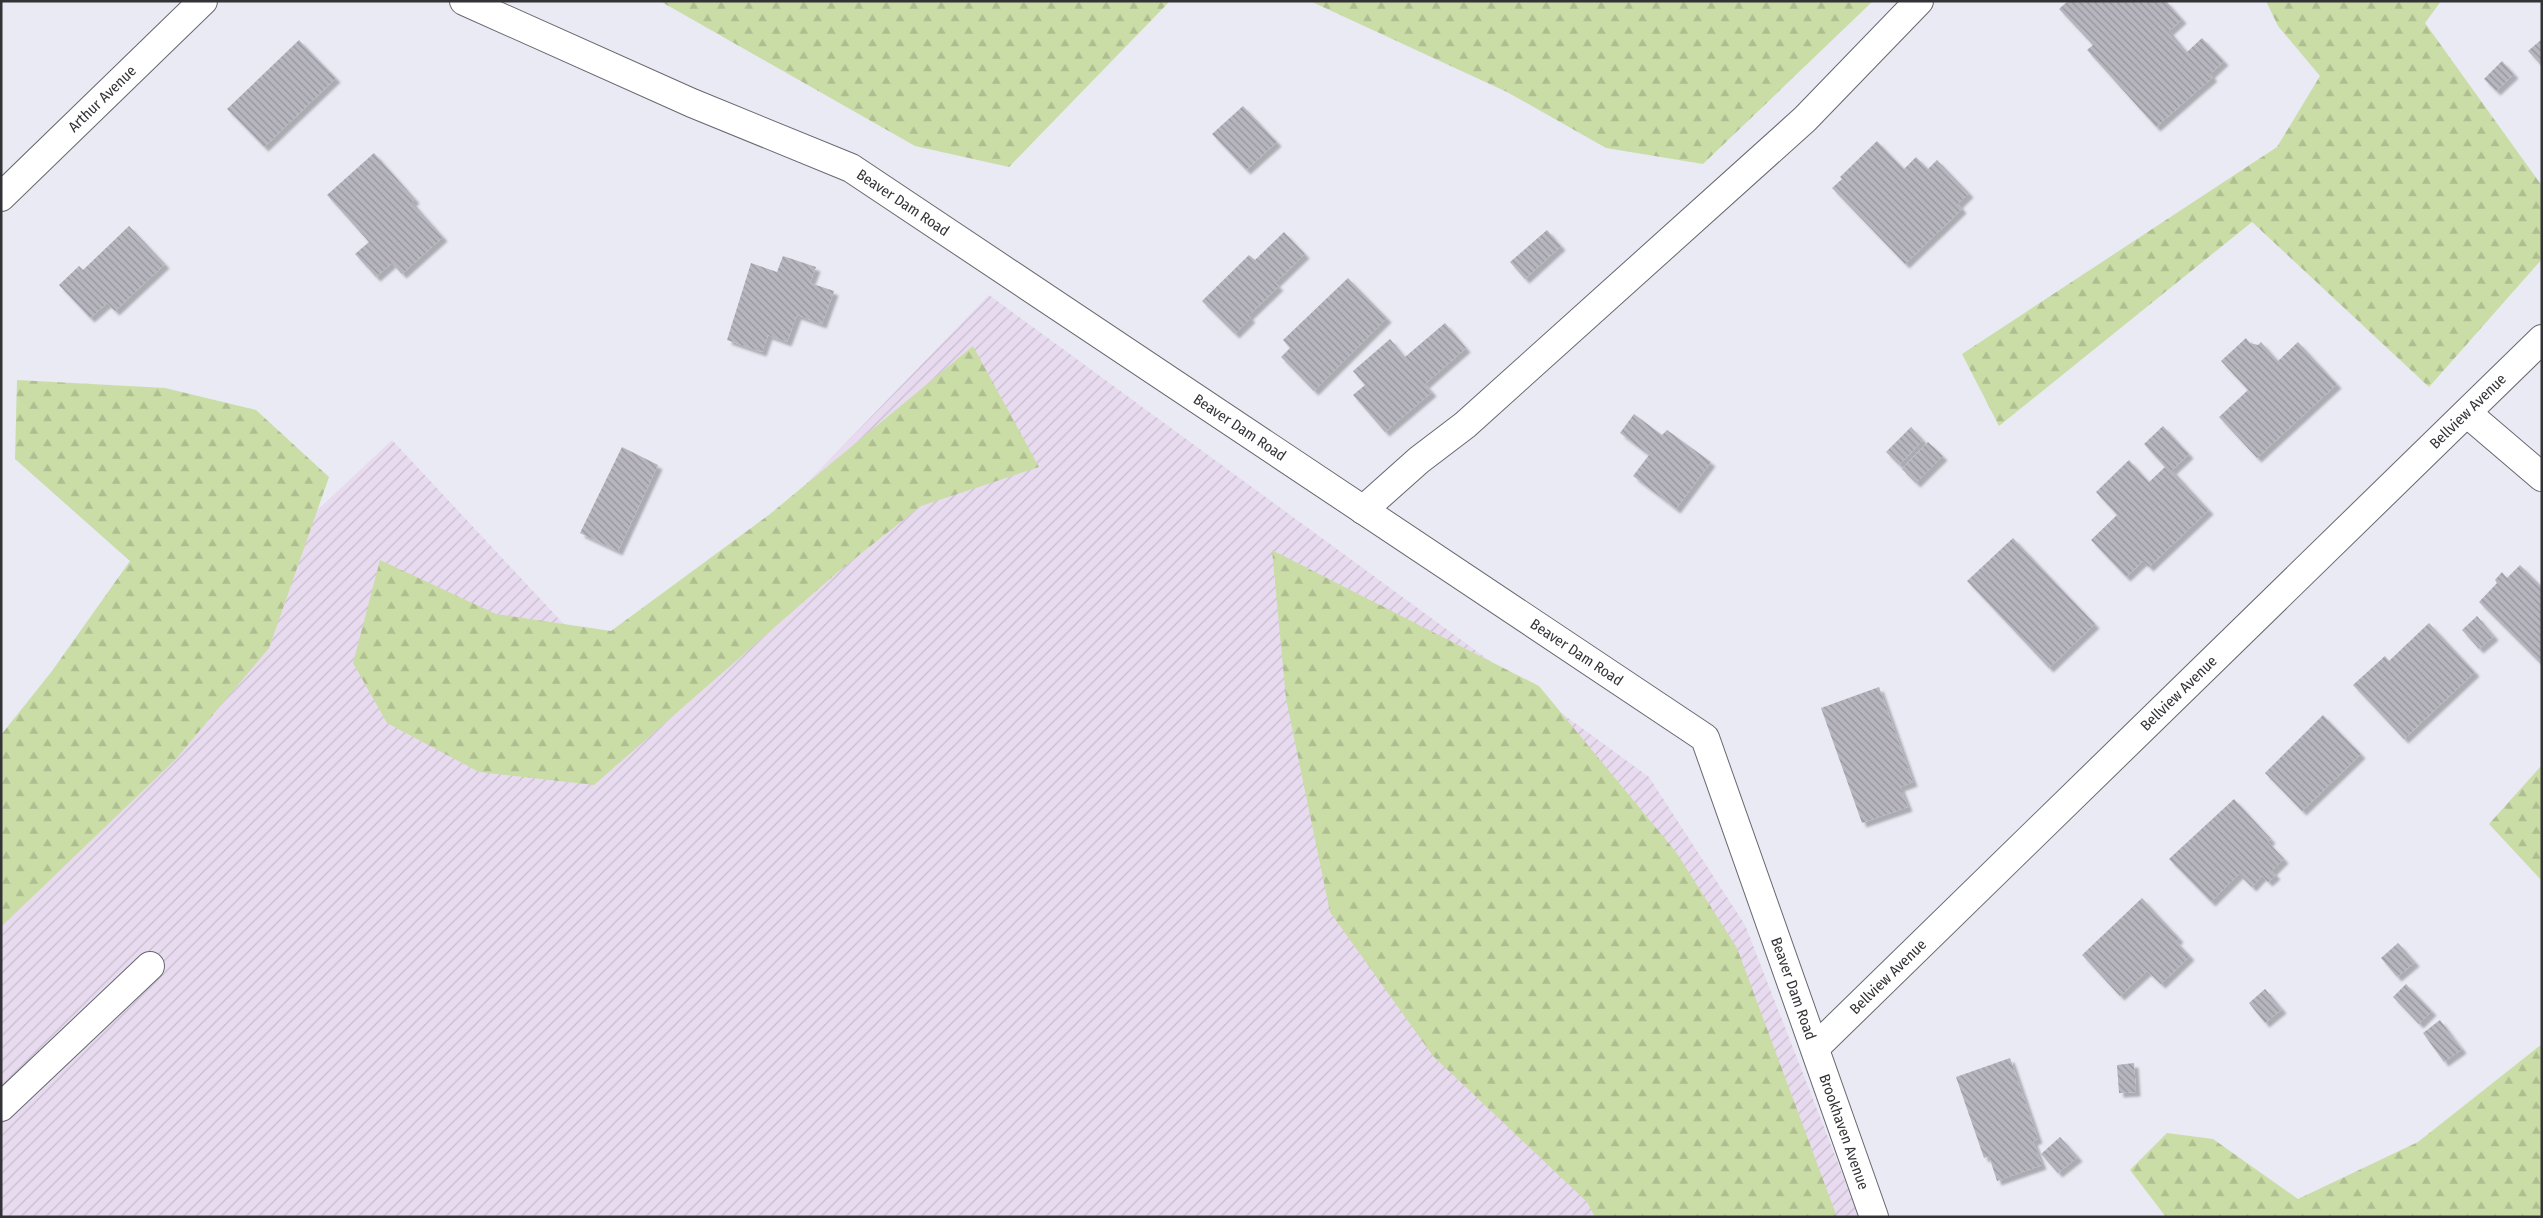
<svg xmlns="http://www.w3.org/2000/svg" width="2543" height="1218" viewBox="0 0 2543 1218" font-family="'Fira Sans Condensed',sans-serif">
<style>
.industrial{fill:url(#industrial-furrows)}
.forest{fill:url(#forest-firs)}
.building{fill:url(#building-back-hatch);filter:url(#shadow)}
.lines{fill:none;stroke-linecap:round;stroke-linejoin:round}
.minor-casing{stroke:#676770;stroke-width:30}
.minor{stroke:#fff;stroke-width:28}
.labels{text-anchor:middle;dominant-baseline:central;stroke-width:4;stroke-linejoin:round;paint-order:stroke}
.street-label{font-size:15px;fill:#333337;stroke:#f7f7ff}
</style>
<defs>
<pattern id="industrial-furrows" width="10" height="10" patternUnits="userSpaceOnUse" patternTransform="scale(1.25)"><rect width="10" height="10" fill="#e8dbef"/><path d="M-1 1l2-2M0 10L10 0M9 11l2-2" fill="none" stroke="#c7bcce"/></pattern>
<pattern id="forest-firs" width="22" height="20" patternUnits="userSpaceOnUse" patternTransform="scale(1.25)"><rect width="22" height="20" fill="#cadda6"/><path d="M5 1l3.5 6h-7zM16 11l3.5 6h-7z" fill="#aebe90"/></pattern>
<pattern id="building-back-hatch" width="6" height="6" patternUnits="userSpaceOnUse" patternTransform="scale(1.25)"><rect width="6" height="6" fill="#b7b5be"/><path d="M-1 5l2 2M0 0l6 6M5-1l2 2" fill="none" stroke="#95949b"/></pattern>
<filter id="shadow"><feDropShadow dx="4.5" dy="4.5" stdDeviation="1" flood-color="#0004"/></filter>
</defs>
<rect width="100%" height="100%" fill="#e9eaf3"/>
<polygon class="industrial" points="989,295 1649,777 1745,925 1859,1217 1,1217 1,807 392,440 616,680"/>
<g class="forest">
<polygon points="660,1 1170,1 1009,167 915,146"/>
<polygon points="1310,1 1873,1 1703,164 1606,148 1507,92"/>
<polygon points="2266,1 2441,1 2425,23 2542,186 2542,259 2429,387 2252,222 1999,426 1962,354 2277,147 2320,76 2278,26"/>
<polygon points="973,346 1039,467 921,506 839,571 594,785 479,772 387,723 353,663 380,560 496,614 611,631 770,514"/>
<polygon points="17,380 165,388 256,410 329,477 269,648 176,759 1,927 1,735 52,671 130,561 15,459"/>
<polygon points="1272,550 1539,686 1676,852 1737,948 1837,1217 1595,1217 1587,1202 1433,1056 1330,912 1286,699"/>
<polygon points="2542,765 2542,881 2489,824"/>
<polygon points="2542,1044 2542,1217 2166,1217 2130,1170 2167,1133 2213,1139 2298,1199 2418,1142"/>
</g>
<g class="building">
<polygon points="2068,1 2166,1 2182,19 2169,31 2187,52 2202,38 2224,61 2210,74 2213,77 2156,127 2087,50 2093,45 2059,9"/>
<polygon points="2542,39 2542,66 2528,51"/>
<polygon points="299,40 336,78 264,147 227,109"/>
<polygon points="2502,61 2514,74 2496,91 2484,79"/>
<polygon points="1243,106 1277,142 1246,170 1212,134"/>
<polygon points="1877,141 1904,169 1916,157 1928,169 1937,160 1969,193 1958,204 1962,209 1905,264 1832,188 1842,179 1840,177"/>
<polygon points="374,153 415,199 412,202 443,237 402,274 392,263 376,277 355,254 369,242 327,195"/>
<polygon points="129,226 165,264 115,311 107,303 90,318 59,285 79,266 83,270"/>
<polygon points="1547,230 1561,246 1525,279 1510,262"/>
<polygon points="1284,232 1305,254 1275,283 1279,286 1248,316 1251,318 1235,334 1202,301 1249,255 1255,260"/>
<polygon points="783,256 816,267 810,283 834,291 822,324 797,315 787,342 768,335 762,352 727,340 751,263 777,272"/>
<polygon points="1348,278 1387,318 1314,391 1281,357 1290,348 1283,340"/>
<polygon points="1445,323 1466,348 1425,384 1432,392 1385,432 1353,395 1365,385 1353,371 1390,339 1405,357"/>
<polygon points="2246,338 2250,343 2258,345 2261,342 2278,361 2298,342 2337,384 2257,458 2219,417 2248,390 2221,361"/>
<polygon points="1634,414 1662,435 1667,430 1711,462 1676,509 1633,476 1649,455 1620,433"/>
<polygon points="2163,426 2189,454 2172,470 2209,510 2149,567 2143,561 2126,577 2091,540 2117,515 2096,492 2129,460 2149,482 2165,467 2144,444"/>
<polygon points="1911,427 1923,440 1899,465 1886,452"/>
<polygon points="1928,442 1943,456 1916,483 1902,469"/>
<polygon points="622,447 658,465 618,551 580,533"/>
<polygon points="2013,538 2095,624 2049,668 1967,581"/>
<polygon points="2520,565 2542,587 2542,665 2479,602 2497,583 2495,580 2502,572 2507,578"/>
<polygon points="2477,616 2494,636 2479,649 2462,630"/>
<polygon points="2429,623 2475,672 2404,739 2353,685 2385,656 2389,661"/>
<polygon points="1879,687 1913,782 1900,787 1908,807 1862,823 1821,708"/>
<polygon points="2323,715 2361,754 2302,811 2265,773"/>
<polygon points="2234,799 2271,839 2268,842 2284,859 2272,871 2276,875 2268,882 2262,876 2252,887 2239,874 2211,902 2169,859"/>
<polygon points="2142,898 2179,938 2176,941 2190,956 2161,984 2147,971 2120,996 2082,955"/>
<polygon points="2398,943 2415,962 2397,977 2381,958"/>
<polygon points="2406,984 2432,1011 2419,1024 2393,997"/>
<polygon points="2265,989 2282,1009 2265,1023 2249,1003"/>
<polygon points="2440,1020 2462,1049 2444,1062 2423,1033"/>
<polygon points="2010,1058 2038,1139 2033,1141 2042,1165 1997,1181 1989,1156 1984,1158 1956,1077"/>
<polygon points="2134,1063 2136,1092 2119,1093 2117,1065"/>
<polygon points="2060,1137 2078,1157 2058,1173 2041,1154"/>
</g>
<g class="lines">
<defs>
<g id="minor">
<path id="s1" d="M464,1L692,103L851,168L1705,738L1874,1217"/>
<path id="s2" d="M1,197L203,1"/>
<polyline points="2467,413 2542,477"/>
<polyline points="1363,510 1419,460 1465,425 1805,119 1919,1"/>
<path id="s3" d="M1815,1048L2542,339"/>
<polyline points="1,1107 150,966"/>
</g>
</defs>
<use href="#minor" class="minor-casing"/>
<use href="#minor" class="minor"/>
</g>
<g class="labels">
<g class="street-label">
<text stroke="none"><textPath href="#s2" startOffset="141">Arthur Avenue</textPath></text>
<text stroke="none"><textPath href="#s1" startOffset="484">Beaver Dam Road</textPath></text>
<text stroke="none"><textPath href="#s3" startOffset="912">Bellview Avenue</textPath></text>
<text stroke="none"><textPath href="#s1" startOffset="889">Beaver Dam Road</textPath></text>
<text stroke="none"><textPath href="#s1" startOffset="1294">Beaver Dam Road</textPath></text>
<text stroke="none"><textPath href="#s3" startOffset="508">Bellview Avenue</textPath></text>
<text stroke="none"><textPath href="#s3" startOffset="102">Bellview Avenue</textPath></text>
<text stroke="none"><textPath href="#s1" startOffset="1714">Beaver Dam Road</textPath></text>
<text stroke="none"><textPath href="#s1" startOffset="1866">Brookhaven Avenue</textPath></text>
</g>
</g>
<rect width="2543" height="1218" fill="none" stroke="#333337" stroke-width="5"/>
</svg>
